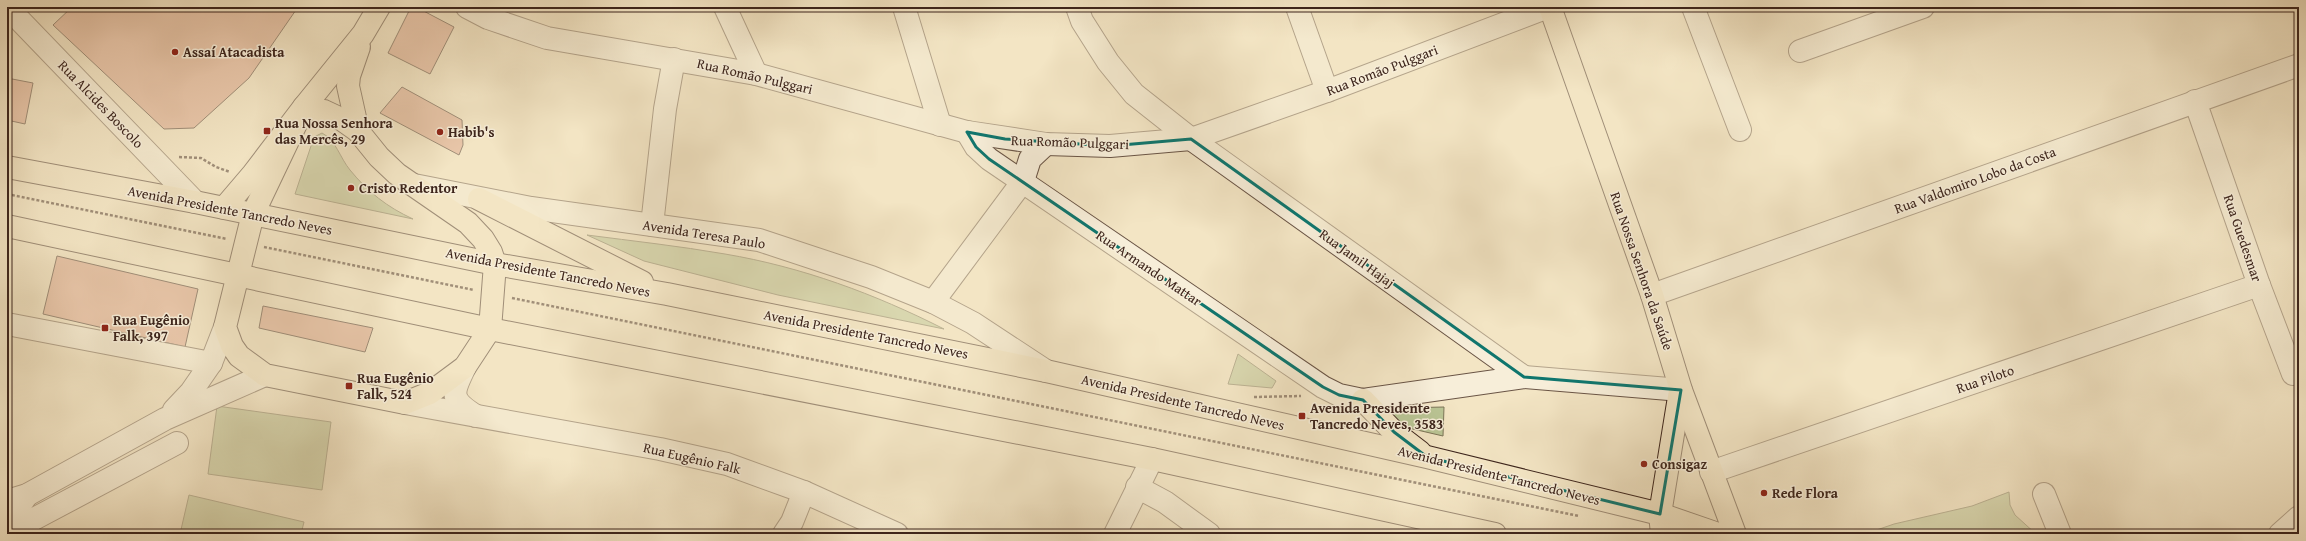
<svg xmlns="http://www.w3.org/2000/svg" width="2306" height="541" viewBox="0 0 2306 541" font-family="'Gentium Book Plus',serif">
<style>
.green{fill:#bac595;stroke:#7c7558}
.building{fill:#dea38b;stroke:#3d251c}
.lines{fill:none;stroke-linecap:round;stroke-linejoin:round}
.minor-casing{stroke:#6a5546;stroke-width:24}
.major-casing{stroke:#3d251c;stroke-width:24}
.highway-casing{stroke:#3d251c;stroke-width:24}
.path{stroke:#3d251c;stroke-width:2.5;stroke-dasharray:3 2;stroke-linecap:butt}
.minor{stroke:#f7eed9;stroke-width:22}
.major{stroke:#f3e5c4;stroke-width:22}
.highway{stroke:#f3e5c4;stroke-width:22}
.marked{fill:none;stroke:#0f766e;stroke-width:3;stroke-linejoin:round}
.poi-dot{fill:#8f2418;stroke:#f7eed9;stroke-width:1.5}
.labels{text-anchor:middle;dominant-baseline:central;stroke-width:3;stroke-linejoin:round;paint-order:stroke}
.poi-label{font-size:14px;font-weight:bold;fill:#3d251c;stroke:#f7eed9;text-anchor:start}
.street-label{font-size:14px;fill:#3d251c;stroke:#f7eed9}
</style>
<rect width="100%" height="100%" fill="#f3e5c4"/>
<filter id="stains"><feTurbulence type="fractalNoise" baseFrequency=".005" numOctaves="4"/><feColorMatrix values="0 0 0 0 .2 0 0 0 0 .09 0 0 0 0 .02 0 0 0 .5 -.17"/></filter>
<radialGradient id="worn" r=".72"><stop offset=".6" stop-color="#630" stop-opacity="0"/><stop offset="1" stop-color="#630" stop-opacity=".3"/></radialGradient>
<g class="green">
<path d="M322,133C336,140 340,158 350,170C368,192 387,207 413,219L295,194L314,137Z"/>
<path d="M587,235C633,241 679,246 725,254C802,267 875,294 944,329L778,295L644,261Z"/>
<polygon points="1238,354 1276,381 1272,388 1228,384"/>
<polygon points="217,406 331,422 322,490 208,474"/>
<polygon points="1444,407 1443,436 1400,426 1393,417 1393,412 1398,408"/>
<polygon points="2009,492 2010,505 2015,515 2036,534 1865,534 1894,524 1972,506"/>
<polygon points="189,495 304,522 301,534 180,534"/>
</g>
<g class="building">
<polygon points="72,7 298,7 249,78 194,128 164,129 53,25"/>
<polygon points="411,7 416,7 454,27 430,74 388,53"/>
<polygon points="7,78 33,83 25,124 7,120"/>
<polygon points="402,87 462,120 463,145 459,155 380,113"/>
<polygon points="57,256 198,289 185,347 43,314"/>
<polygon points="263,306 373,328 365,352 259,328"/>
</g>
<g class="lines">
<defs>
<g id="minor">
<polyline points="7,7 195,202"/>
<polyline points="467,7 488,18 547,38 756,74 967,132 1046,144 1110,146 1191,139 1327,91 1548,7"/>
<polyline points="725,7 756,74"/>
<polyline points="904,7 940,125"/>
<polyline points="1077,7 1082,21 1108,62 1134,94 1191,139 1524,377"/>
<polyline points="1297,7 1327,91"/>
<polyline points="1693,7 1740,130"/>
<polyline points="1800,51 1923,7"/>
<polyline points="2195,101 2259,285 2293,374"/>
<polyline points="967,132 976,147 989,159 1323,387 1339,395 1363,400 1524,377 1681,390"/>
<polyline points="414,185 531,208 759,240 871,277 933,302 973,323 1046,371"/>
<polyline points="652,225 665,109 674,59"/>
<polyline points="1652,295 2299,65"/>
<polyline points="933,302 1023,181 1030,159 1046,144"/>
<polyline points="7,324 211,363"/>
<path d="M465,367C452,393 449,399 476,416"/>
<polyline points="405,403 660,449 727,464 804,492 897,534"/>
<polyline points="174,410 191,392 211,363 225,327"/>
<polyline points="1711,472 2259,285"/>
<polyline points="1137,487 1165,502 1209,534"/>
<polyline points="2044,494 2060,534"/>
<polyline points="7,501 27,495 165,419 265,375"/>
<polyline points="7,524 27,495"/>
<polyline points="21,534 32,520 177,443"/>
<polyline points="784,534 792,522 804,492"/>
<polyline points="1115,534 1152,459"/>
<polyline points="2280,534 2299,517"/>
</g>
<g id="major">
<polyline points="1550,7 1652,295 1681,390 1735,534"/>
<polyline points="304,107 324,111 341,119 358,131 379,157 397,174 468,223 483,239 491,252 495,264 490,329 465,367 430,393 405,403 265,375 239,356 232,346 225,327 253,214 304,107 363,34 379,7"/>
<polyline points="358,131 348,86 349,76 359,47"/>
<polyline points="1662,534 1660,514 1680,391"/>
</g>
<g id="highway">
<polyline points="7,167 195,202 495,264 667,294 1046,371 1427,457 1660,514 1718,534"/>
<polyline points="479,199 642,282"/>
<polyline points="224,208 253,174 304,107"/>
<polyline points="7,226 490,329 1152,459 1495,534"/>
<polyline points="1363,400 1394,432 1420,452"/>
</g>
</defs>
<use href="#minor" class="minor-casing"/>
<use href="#major" class="major-casing"/>
<use href="#highway" class="highway-casing"/>
<g class="path">
<polyline points="179,157 201,158 216,167 230,172"/>
<polyline points="7,194 227,239"/>
<polyline points="264,247 474,290"/>
<polyline points="512,298 1579,516"/>
<polyline points="1254,397 1301,396"/>
</g>
<use href="#minor" class="minor"/>
<use href="#major" class="major"/>
<use href="#highway" class="highway"/>
</g>
<path d="M0 0H2306V541H0ZM967,132L1005,139L1110,146L1191,139L1524,377L1681,390L1660,514L1427,457L1394,432L1363,400L1339,395L1323,387L989,159L976,147Z" fill="#f3e5c4" fill-opacity=".55" fill-rule="evenodd"/>
<path class="marked" d="M967,132L1005,139L1110,146L1191,139L1524,377L1681,390L1660,514L1427,457L1394,432L1363,400L1339,395L1323,387L989,159L976,147Z"/>
<g class="poi-dot">
<circle cx="175" cy="52" r="4"/>
<rect x="263" y="127" width="8" height="8" rx="2"/>
<circle cx="440" cy="132" r="4"/>
<circle cx="351" cy="188" r="4"/>
<rect x="101" y="324" width="8" height="8" rx="2"/>
<rect x="345" y="382" width="8" height="8" rx="2"/>
<rect x="1298" y="412" width="8" height="8" rx="2"/>
<circle cx="1644" cy="464" r="4"/>
<circle cx="1764" cy="493" r="4"/>
</g>
<g class="labels">
<g class="poi-label">
<text x="183" y="52">Assaí Atacadista</text>
<text x="275" y="123">Rua Nossa Senhora<tspan x="275" dy="16">das Mercês, 29</tspan></text>
<text x="448" y="132">Habib's</text>
<text x="359" y="188">Cristo Redentor</text>
<text x="113" y="320">Rua Eugênio<tspan x="113" dy="16">Falk, 397</tspan></text>
<text x="357" y="378">Rua Eugênio<tspan x="357" dy="16">Falk, 524</tspan></text>
<text x="1310" y="408">Avenida Presidente<tspan x="1310" dy="16">Tancredo Neves, 3583</tspan></text>
<text x="1652" y="464">Consigaz</text>
<text x="1772" y="493">Rede Flora</text>
</g>
<g class="street-label">
<text transform="translate(1382 70) rotate(-21)">Rua Romão Pulggari</text>
<text transform="translate(755 76) rotate(13)">Rua Romão Pulggari</text>
<text transform="translate(101 104) rotate(46)">Rua Alcides Boscolo</text>
<text transform="translate(1070 142) rotate(2)">Rua Romão Pulggari</text>
<text transform="translate(1975 180) rotate(-20)">Rua Valdomiro Lobo da Costa</text>
<text transform="translate(230 210) rotate(11)">Avenida Presidente Tancredo Neves</text>
<text transform="translate(704 234) rotate(9)">Avenida Teresa Paulo</text>
<text transform="translate(2243 238) rotate(71)">Rua Guedesmar</text>
<text transform="translate(1357 258) rotate(36)">Rua Jamil Hajaj</text>
<text transform="translate(1149 268) rotate(34)">Rua Armando Mattar</text>
<text transform="translate(1642 271) rotate(71)">Rua Nossa Senhora da Saúde</text>
<text transform="translate(548 272) rotate(11)">Avenida Presidente Tancredo Neves</text>
<text transform="translate(866 334) rotate(11)">Avenida Presidente Tancredo Neves</text>
<text transform="translate(1985 379) rotate(-19)">Rua Piloto</text>
<text transform="translate(1183 402) rotate(13)">Avenida Presidente Tancredo Neves</text>
<text transform="translate(692 458) rotate(13)">Rua Eugênio Falk</text>
<text transform="translate(1499 475) rotate(14)">Avenida Presidente Tancredo Neves</text>
</g>
</g>
<rect width="2306" height="541" fill="none" stroke="#f3e5c4" stroke-width="24"/>
<rect x="8" y="8" width="2290" height="525" fill="none" stroke="#3d251c" stroke-width="2"/>
<rect x="12" y="12" width="2282" height="517" fill="none" stroke="#3d251c"/>
<rect width="100%" height="100%" filter="url(#stains)"/>
<rect width="100%" height="100%" fill="url(#worn)"/>
</svg>
